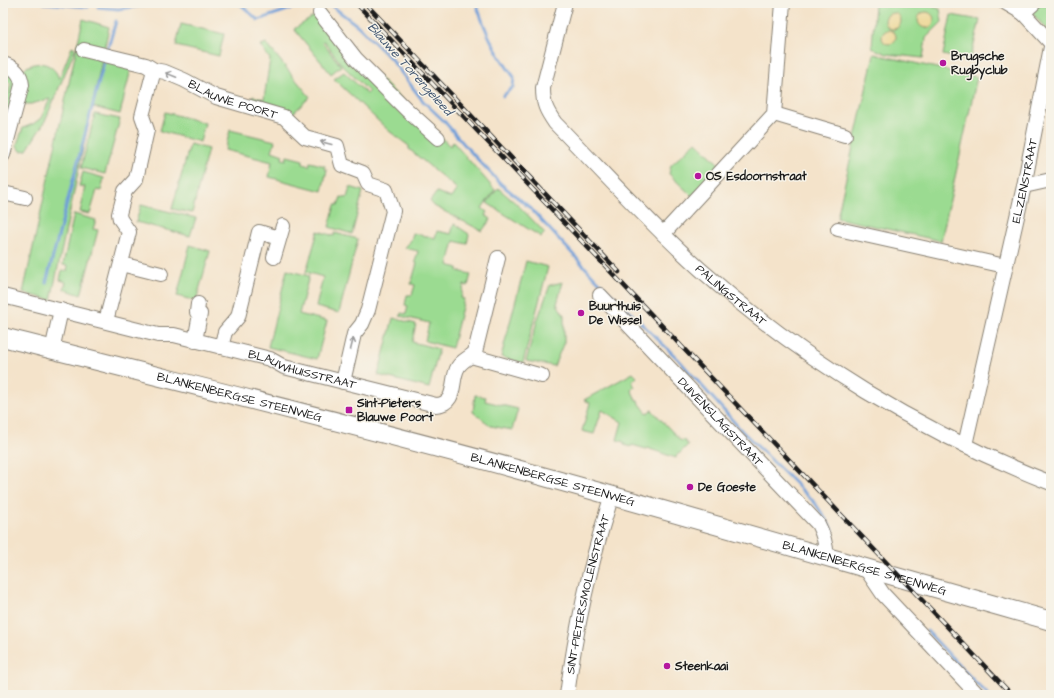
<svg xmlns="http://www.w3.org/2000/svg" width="1054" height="698" viewBox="0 0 1054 698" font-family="'Architects Daughter',sans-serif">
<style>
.green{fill:#9bdb91;stroke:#5c7c56}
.sand{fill:#eeda9e;stroke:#857b5d}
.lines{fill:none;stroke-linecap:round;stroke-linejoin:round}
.stream{stroke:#6f9ed8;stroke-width:3}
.minor-casing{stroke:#888073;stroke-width:16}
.major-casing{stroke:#888073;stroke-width:20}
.minor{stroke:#fff;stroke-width:14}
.major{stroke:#fff;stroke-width:18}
.rail-casing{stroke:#1c1c1c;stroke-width:4.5}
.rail{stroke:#f7f3e8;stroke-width:3;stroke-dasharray:9;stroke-linecap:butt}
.oneway{stroke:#999}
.poi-dot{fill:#b5179e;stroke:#f7f3e8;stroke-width:1.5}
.labels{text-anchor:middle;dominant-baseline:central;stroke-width:3;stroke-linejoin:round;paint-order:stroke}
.poi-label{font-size:12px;font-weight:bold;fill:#1c1c1c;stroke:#f7f3e8;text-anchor:start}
.street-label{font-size:12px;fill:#1c1c1c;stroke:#f7f3e8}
.water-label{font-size:13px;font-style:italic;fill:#415671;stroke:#f7f3e8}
</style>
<rect width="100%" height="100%" fill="#f7f3e8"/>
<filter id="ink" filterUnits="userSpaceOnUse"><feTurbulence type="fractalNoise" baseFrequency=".025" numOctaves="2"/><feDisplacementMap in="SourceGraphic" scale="8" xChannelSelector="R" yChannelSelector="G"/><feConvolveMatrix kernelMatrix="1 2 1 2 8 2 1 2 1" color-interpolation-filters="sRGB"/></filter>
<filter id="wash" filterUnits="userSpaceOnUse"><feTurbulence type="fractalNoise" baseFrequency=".012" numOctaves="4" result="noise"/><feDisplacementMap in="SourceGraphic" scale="16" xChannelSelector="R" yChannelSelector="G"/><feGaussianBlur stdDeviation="0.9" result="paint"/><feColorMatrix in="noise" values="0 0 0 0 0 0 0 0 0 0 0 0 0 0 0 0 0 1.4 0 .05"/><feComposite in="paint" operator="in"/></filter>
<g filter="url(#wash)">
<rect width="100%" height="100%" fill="#f4e3ca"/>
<g class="green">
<polygon points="875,3 919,3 940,9 942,22 926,38 923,58 887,54 872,48"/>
<polygon points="1041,4 1051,5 1051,32 1048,31 1032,13 1038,5"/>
<polygon points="321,12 358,57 450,146 453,142 495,190 482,208 487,212 485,215 491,219 482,231 434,206 430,201 437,192 451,198 457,189 409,149 409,146 389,131 334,79 344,72 367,94 369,92 341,64 324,41 322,42 341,66 331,74 294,29"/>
<polygon points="951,15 980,20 970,61 943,55"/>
<polygon points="83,19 109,27 51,300 23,293"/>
<polygon points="181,24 224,34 219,56 176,46"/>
<polygon points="266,43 310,97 289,117 250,105 253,96 264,99 270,59 260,46"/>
<path d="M72,47L73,46L75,48L74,52L45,121L27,150L21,151L17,146V144L23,128L33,124L41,118L50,99L31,104H21V71C31,63 45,59 55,71C57,73 58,77 59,79Z"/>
<polygon points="874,54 977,77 941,241 837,218"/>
<polygon points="105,59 132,65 120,114 93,107"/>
<polygon points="3,68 17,77 3,136 3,115 11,83 3,81"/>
<polygon points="165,112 205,123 200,142 160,131"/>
<polygon points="95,114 120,119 105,174 81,168"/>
<polygon points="230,130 275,141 272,151 283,155 282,159 286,160 287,156 303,160 303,164 309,166 310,162 325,166 324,169 327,170 322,191 269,177 272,162 225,150"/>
<polygon points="696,142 721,166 692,196 669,174 671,165"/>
<polygon points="190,144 208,149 192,213 172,209"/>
<polygon points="83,172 104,178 101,191 97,190 90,214 80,212 83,200 82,199 85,187 79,186"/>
<polygon points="350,187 363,191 352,234 329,227 335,205 338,205 341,197 347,198"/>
<polygon points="498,188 519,206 545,233 541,237 487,203"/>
<polygon points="141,205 196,218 190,236 136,222"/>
<polygon points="74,214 96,220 93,229 98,230 81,295 64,289 66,282 60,280 62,270 67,271 68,266 63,265"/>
<polygon points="454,224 469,234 467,244 454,241 448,265 458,268 458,271 471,274 468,286 464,285 461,298 464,299 452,348 425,341 429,323 400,316 401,313 406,314 408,306 405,305 407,295 412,295 415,285 411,284 417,263 415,262 418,251 405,248 411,240 413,233 435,238 437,231 451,234"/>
<polygon points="318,231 334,236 335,233 358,239 339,313 316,307 323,277 306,272"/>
<polygon points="190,245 210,251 196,301 177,296"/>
<polygon points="526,261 548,267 523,363 501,357"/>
<polygon points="287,270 309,276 299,314 327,321 317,359 268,347"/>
<polygon points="563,282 557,304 564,315 564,342 554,366 526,361 537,321 550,285"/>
<polygon points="393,318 416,324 412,342 439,349 429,388 378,375"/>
<polygon points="633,373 637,377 632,382 635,387 631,389 636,400 637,400 647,413 652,410 681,441 683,439 688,445 679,454 677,454 676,458 647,448 646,449 632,445 631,447 624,445 624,442 617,440 622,422 602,410 594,434 582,431 590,403 584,400"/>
<polygon points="475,395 486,397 485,401 518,409 512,430 491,426 473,412"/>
</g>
<g class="sand">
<circle cx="926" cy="20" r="8"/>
<circle cx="893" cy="21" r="8"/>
<circle cx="889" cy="37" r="7"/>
</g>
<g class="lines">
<g class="stream">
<polyline points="44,3 88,7"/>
<polyline points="239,3 258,20 305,4 327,3"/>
<polyline points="328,3 358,26 391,59 423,101 444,121 468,149 501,184 529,207 596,279 678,359 742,431 815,503 833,530"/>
<path d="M476,3C486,33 495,52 514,77L513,87L503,96"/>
<polyline points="98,7 118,9 164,3"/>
<polyline points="107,51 116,21"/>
<polyline points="46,283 105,58"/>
<polyline points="927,631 975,682 989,695"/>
</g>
</g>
</g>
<g filter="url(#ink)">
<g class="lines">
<defs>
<g id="minor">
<path id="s1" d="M565,3L543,88C543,104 546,110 555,123C603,172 649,223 700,269C802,360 923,433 1051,483"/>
<polyline points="1006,3 1023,13 1034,3"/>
<polyline points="320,13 356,59 407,110 438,138"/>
<polyline points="1023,13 1051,43"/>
<path id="s2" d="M84,50L146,65L154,70L165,72L184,80L216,97L284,117L305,137L337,146L342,165L363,173L368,184L386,190L393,211L368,310L362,324L354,334L343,382"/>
<path d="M3,64C14,67 21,73 22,85L3,155"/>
<polyline points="774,114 845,135"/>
<polyline points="1024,186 1051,180"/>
<polyline points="3,193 25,198"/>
<polyline points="838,229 1005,266"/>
<polyline points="663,234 774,114 783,3"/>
<polyline points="274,257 283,226"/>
<polyline points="121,264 161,274"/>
<path id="s3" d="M600,295L818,524C824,535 826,545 827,557"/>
<path id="s4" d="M3,296L158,335H174L270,359L284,367L436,405C458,404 450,380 458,367C462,360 470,358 475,352L498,258"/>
<polyline points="106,321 129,232 120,219 119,214 125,191 136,179 147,130 142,116 154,70"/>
<polyline points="195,341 200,314 197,312 198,304"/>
<polyline points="221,347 225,332 238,317 259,232 279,238"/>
<polyline points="52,350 61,310"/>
<polyline points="471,356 542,376"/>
<path id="s5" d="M965,445L1024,186L1051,47"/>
<polyline points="866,569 883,594 978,695"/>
<path id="s6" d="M567,695C576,627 591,560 612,495"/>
</g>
<g id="major">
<path id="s7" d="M3,337C174,381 346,422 516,469C695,518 873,571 1051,621"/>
</g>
</defs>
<use href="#minor" class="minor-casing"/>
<use href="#major" class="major-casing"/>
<use href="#minor" class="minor"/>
<use href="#major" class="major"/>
<defs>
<g id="rail">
<polyline points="356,3 1012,695"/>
<polyline points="365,3 619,272"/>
</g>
</defs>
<use href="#rail" class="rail-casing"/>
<use href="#rail" class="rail"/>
</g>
<defs><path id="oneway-shaft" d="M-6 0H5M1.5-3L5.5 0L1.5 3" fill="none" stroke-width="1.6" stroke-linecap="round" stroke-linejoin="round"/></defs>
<g class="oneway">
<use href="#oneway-shaft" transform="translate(171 75) rotate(-158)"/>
<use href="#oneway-shaft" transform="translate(326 143) rotate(-165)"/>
<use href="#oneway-shaft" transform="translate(352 344) rotate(-76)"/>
</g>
</g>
<g class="poi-dot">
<circle cx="943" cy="63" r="4"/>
<circle cx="698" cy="176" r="4"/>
<circle cx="581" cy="313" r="4"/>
<rect x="345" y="406" width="8" height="8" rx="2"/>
<circle cx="690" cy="487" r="4"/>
<circle cx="667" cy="666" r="4"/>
</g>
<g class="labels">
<g class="poi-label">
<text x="951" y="56">Brugsche<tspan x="951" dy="14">Rugbyclub</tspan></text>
<text x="706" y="176">OS Esdoornstraat</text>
<text x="589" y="306">Buurthuis<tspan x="589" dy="14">De Wissel</tspan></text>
<text x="357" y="403">Sint-Pieters<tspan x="357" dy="14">Blauwe Poort</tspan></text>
<text x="698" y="487">De Goeste</text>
<text x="675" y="666">Steenkaai</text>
</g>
<g class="street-label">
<text stroke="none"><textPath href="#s2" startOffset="158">BLAUWE POORT</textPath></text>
<text stroke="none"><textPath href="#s5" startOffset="271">ELZENSTRAAT</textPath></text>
<text stroke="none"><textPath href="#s1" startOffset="372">PALINGSTRAAT</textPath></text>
<text stroke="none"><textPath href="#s4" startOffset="309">BLAUWHUISSTRAAT</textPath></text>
<text stroke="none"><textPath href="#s7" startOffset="244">BLANKENBERGSE STEENWEG</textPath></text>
<text stroke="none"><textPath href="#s3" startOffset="175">DUIVENSLAGSTRAAT</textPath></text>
<text stroke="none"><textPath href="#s7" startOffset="568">BLANKENBERGSE STEENWEG</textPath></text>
<text stroke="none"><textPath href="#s7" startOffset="892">BLANKENBERGSE STEENWEG</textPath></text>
<text stroke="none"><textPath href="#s6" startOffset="103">SINT-PIETERSMOLENSTRAAT</textPath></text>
</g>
<g class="water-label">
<text transform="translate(410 69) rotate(48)">Blauwe Torengeleed</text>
</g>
</g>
<rect width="1054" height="698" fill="none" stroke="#f7f3e8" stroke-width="16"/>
</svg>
